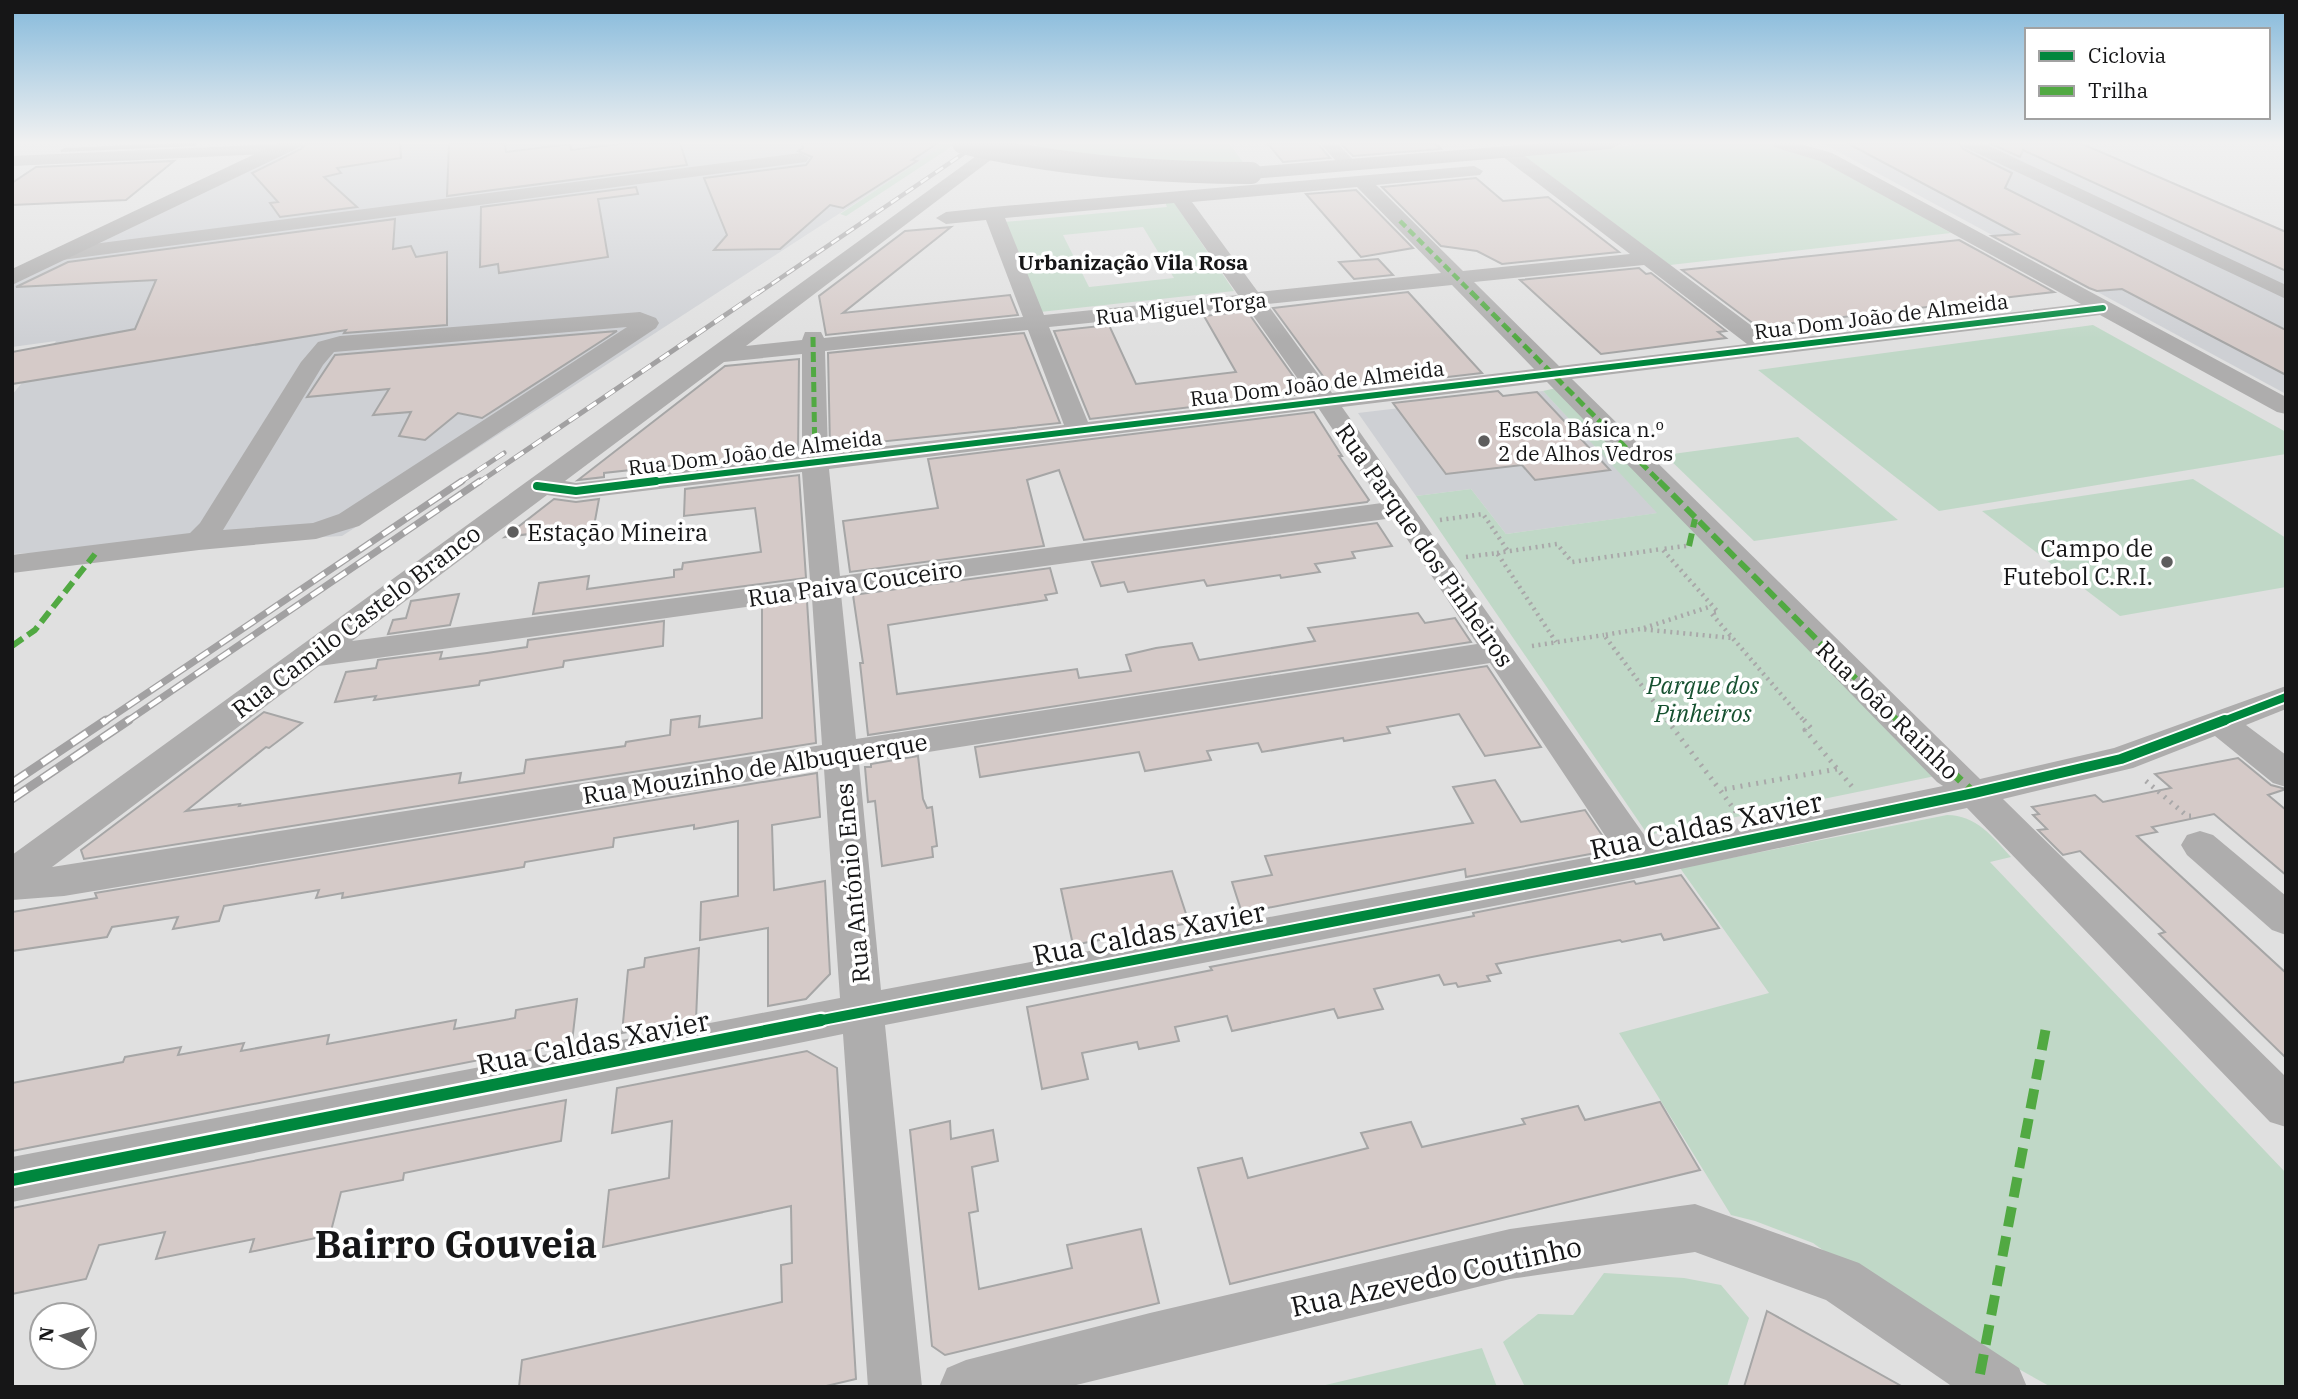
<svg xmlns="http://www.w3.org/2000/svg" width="2298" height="1399" viewBox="0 0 2298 1399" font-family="'IBM Plex Serif',serif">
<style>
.built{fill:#ced0d4}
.green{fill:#c0d8c7;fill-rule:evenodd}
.building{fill:#d5cac8;stroke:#a6a6a6;stroke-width:2}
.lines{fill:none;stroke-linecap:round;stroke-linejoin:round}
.path-far1{stroke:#a9a8a9;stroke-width:4.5;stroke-dasharray:2 4.5;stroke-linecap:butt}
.path{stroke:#a9a8a9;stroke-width:5;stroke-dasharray:2 6;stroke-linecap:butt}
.street{fill:#aeadad;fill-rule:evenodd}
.secondary{fill:#a4a3a3;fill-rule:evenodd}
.primary{fill:#a7a6a6;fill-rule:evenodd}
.rail-far3-casing{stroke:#a2a1a2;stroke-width:4.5}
.rail-far2-casing{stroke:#a2a1a2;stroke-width:5}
.rail-far1-casing{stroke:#a2a1a2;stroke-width:7}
.rail-casing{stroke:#a2a1a2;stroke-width:9}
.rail-far3{stroke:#fff;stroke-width:2.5;stroke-dasharray:9;stroke-linecap:butt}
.rail-far2{stroke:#fff;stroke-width:3.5;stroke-dasharray:11;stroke-linecap:butt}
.rail-far1{stroke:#fff;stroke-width:4.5;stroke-dasharray:14;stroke-linecap:butt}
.rail{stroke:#fff;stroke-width:6;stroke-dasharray:18;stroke-linecap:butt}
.secondary-bridge{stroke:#a4a3a3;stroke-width:22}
.quiet-far4{stroke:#51a942;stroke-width:4.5;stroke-dasharray:8 4.5;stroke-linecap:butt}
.quiet-far3{stroke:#51a942;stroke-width:5;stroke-dasharray:10 5;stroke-linecap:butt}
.quiet-far2{stroke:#51a942;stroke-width:6;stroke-dasharray:13 6;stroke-linecap:butt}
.quiet-far1{stroke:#51a942;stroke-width:8;stroke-dasharray:16 8;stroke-linecap:butt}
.quiet{stroke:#51a942;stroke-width:10;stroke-dasharray:20 10;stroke-linecap:butt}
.cycleway-far3-casing{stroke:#fff;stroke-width:10}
.cycleway-far2-casing{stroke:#fff;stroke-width:12}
.cycleway-far1-casing{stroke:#fff;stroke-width:14}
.cycleway-casing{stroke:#fff;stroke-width:17}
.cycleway-far3{stroke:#00873e;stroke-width:6}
.cycleway-far2{stroke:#00873e;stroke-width:8}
.cycleway-far1{stroke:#00873e;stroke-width:10}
.cycleway{stroke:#00873e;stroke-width:12}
.poi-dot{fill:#5d5d5d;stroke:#fff;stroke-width:2.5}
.labels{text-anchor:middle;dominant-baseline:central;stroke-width:7;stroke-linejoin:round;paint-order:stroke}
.far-neighbourhood-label{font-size:21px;font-weight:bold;fill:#161617;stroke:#fff}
.far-street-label{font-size:21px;fill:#161617;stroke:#fff}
.far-poi-label{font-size:21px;fill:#161617;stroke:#fff;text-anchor:start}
.poi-label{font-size:24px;fill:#161617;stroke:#fff;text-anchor:start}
.street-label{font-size:24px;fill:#161617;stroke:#fff}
.park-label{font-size:24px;font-style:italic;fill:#165130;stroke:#fff}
.near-street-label{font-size:28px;fill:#161617;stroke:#fff}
.near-district-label{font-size:38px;font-weight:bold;fill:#161617;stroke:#fff}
</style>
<rect width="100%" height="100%" fill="#e0e0e0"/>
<g class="built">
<polygon points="300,143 930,143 942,147 342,536 12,554 12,395 56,341 12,347 12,283"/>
<polygon points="1822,143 2081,143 2286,232 2286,394"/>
<polygon points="1543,391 1658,513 1506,534 1471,489 1416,496 1358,413"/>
</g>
<g class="green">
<polygon points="931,143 957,143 846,216 840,214 941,147"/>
<polygon points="1038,143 1229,143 1245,165 1188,164 1034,150"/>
<path d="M1659,143H1769C1827,154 1898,203 1951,233L1670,265L1523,155Z"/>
<path d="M1173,201L1234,291L1040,312L1004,222L1167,207L1165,202ZM1143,227L1174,278L1089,287L1063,235Z"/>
<polygon points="2093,325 2286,432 2286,454 1939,511 1758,370"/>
<polygon points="1565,386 1950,773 1648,835 1416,496 1471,489 1506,534 1657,513 1543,391"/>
<polygon points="1798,437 1898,520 1754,541 1665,455"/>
<polygon points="2193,479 2286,538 2286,587 2120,616 1982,511"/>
<path d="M1947,815C1976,815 1993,837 2011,857L1990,862L2286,1173V1387H2051L1934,1322L1858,1275L1813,1243L1755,1221L1731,1215L1619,1033L1769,993L1680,868Z"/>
<polygon points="1604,1273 1684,1278 1721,1285 1749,1318 1727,1387 1525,1387 1503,1342 1538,1314 1573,1315"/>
<polygon points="1482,1348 1497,1387 1317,1387"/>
</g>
<g class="building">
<polygon points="197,143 194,145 61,151 65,149"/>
<polygon points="306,143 400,143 401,158 337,168 341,173 324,177 357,207 280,217 270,203 278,202 252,173 301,149"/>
<polygon points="449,143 505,143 506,152 570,144 571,150 627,143 680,143 687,165 447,196"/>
<polygon points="802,143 938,143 912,160 917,161 843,208 830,205 780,249 714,250 727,235 704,178 806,165 812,157 798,151 803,148"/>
<polygon points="1267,143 1317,143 1330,158 1283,162"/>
<polygon points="1340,143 1434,143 1441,149 1353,156"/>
<polygon points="1847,143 1959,143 1963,149 2012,173 2005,188 2286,330 2286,375 2122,289 2097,291 2089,288 1992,236 2018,234"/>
<polygon points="1989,143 2080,143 2286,232 2286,271 2023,150 2020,157"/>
<polygon points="174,161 126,200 12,205 12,183 36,167"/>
<polygon points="1476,178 1503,201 1548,197 1619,252 1502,264 1477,251 1441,246 1382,187"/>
<polygon points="636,187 638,194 598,199 608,257 499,273 498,264 480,267 481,207"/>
<polygon points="1356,190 1413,248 1361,257 1306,194"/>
<polygon points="395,219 393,249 411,246 416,257 447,252 447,325 344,333 346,330 12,384 12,352 135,329 156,280 16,287 68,262"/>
<polygon points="951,227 843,313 1010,295 1018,315 826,335 819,296 905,231"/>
<polygon points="1959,240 2054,292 1758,327 1682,270"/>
<polygon points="1378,259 1393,275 1354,279 1339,262"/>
<polygon points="1639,268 1646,274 1651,273 1726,331 1718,332 1726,338 1601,354 1520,280"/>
<polygon points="1408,292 1482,373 1379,385 1377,381 1331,387 1273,308"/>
<polygon points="1247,311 1303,390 1300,391 1302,394 1090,419 1054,331 1109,325 1136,384 1236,372 1204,316"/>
<polygon points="617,331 482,418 458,413 425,440 399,436 411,412 373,415 389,389 307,397 335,355"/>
<polygon points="1024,333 1060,423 830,447 828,353"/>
<polygon points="799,359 798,454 685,467 685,464 604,473 604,477 578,480 725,366"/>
<polygon points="1498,391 1503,396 1537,392 1610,470 1535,480 1522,465 1446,474 1393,403"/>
<polygon points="1314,412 1342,456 1339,456 1369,500 1367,502 1084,540 1059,470 1027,480 1044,546 850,572 843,521 938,508 928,459"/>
<polygon points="799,475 806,578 533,614 539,583 589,576 587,589 674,577 674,570 682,569 683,563 761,552 755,508 684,516 685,489"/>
<polygon points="554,499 576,502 599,499 594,526 505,537"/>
<polygon points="1377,523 1392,546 1352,552 1355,558 1315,564 1320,572 1281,578 1280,575 1207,586 1204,580 1128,592 1124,582 1101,586 1092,562"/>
<polygon points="1050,568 1057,593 1045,595 1047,600 888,625 897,694 1077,669 1079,678 1131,671 1126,655 1156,648 1192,643 1199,660 1315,641 1308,628 1418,613 1425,623 1455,618 1471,642 868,735 860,663 863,663 853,595"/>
<polygon points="459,594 450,625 388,634 393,620 406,618 411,601"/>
<polygon points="807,601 816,743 84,859 81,850 264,712 302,723 269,748 266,747 186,811 240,804 239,806 461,773 459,783 524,773 526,760 625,746 626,742 670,735 671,720 700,716 699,727 762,718 762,607"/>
<polygon points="664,621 663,646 564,661 563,667 480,681 479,685 374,700 376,696 335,702 346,672 376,668 378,660 442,652 440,659 487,653 527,647 528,640"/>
<polygon points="1487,666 1541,747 1485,756 1459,714 1387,727 1390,733 1344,741 1343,738 1262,752 1258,743 1207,751 1211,760 1145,771 1139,752 980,777 975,747"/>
<polygon points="918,756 923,799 927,808 932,807 937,846 932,847 933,857 882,866 875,801 868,802 865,767 871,767 871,764"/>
<polygon points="2238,758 2271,785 2286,789 2268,795 2286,810 2286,875 2214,814 2152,827 2157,832 2137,836 2286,973 2286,1058 2159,934 2165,932 2080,851 2063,855 2038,830 2047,829 2033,815 2039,814 2032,807 2095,795 2103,802 2171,788 2155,774"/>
<polygon points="817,773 820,817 772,825 774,890 825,881 830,974 806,999 768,1006 768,928 700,940 701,902 738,896 738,821 694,829 694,825 614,838 613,847 525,862 524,867 342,898 343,893 316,898 319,890 224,906 219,921 173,929 178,917 112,927 107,937 12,951 12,912 97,898 95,893"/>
<polygon points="1495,780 1521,822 1585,810 1612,850 1466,877 1465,869 1242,913 1232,882 1272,875 1265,856 1473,823 1453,787"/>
<polygon points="1172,871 1189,923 1073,945 1061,889"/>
<polygon points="1681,875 1719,928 1664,940 1661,934 1622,942 1620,940 1496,964 1501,973 1487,976 1490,981 1458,987 1456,983 1444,985 1439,975 1374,989 1383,1009 1338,1018 1334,1009 1232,1031 1227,1016 1175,1027 1179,1041 1139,1049 1137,1042 1082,1053 1088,1079 1042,1089 1027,1007 1212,970 1210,967 1474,916 1473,913 1634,881 1636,884"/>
<polygon points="699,948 696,1020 622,1033 628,970 644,967 645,958"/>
<polygon points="577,999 572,1042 12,1151 12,1083 123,1062 125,1057 181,1047 178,1055 244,1043 241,1051 329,1035 327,1044 456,1020 454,1029 515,1018 516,1010"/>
<polygon points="807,1051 837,1068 856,1379 822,1387 519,1387 522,1360 782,1302 781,1265 792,1263 791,1206 603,1247 609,1190 669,1178 672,1121 612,1133 617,1088"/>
<polygon points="566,1100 561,1141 404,1173 403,1180 341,1192 330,1235 250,1252 254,1239 156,1259 165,1232 99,1245 86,1279 12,1294 12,1208"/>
<polygon points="1660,1102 1700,1170 1230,1284 1198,1168 1242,1158 1248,1178 1368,1148 1361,1133 1411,1122 1422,1147 1525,1124 1522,1119 1578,1106 1585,1120"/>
<polygon points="950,1121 951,1139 993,1130 998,1161 972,1167 978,1211 969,1213 979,1289 1072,1268 1067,1245 1141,1229 1159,1303 945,1355 932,1346 910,1130"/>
<polygon points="1767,1311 1903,1387 1744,1387"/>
</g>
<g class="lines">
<g class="path-far1">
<polyline points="1440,520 1483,514 1508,551"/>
<polyline points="1686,546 1662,549 1718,612 1711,613 1805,722"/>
<polyline points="1497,553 1557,544 1572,562 1662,549"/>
<polyline points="1466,557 1497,553 1556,642"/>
<polyline points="1644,628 1712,606"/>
<polyline points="1532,646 1604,635"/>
<polyline points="1669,722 1604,635 1640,629 1732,638"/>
</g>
<g class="path">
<polyline points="1667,720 1720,790"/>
<polyline points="1804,720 1811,728 1805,730 1854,789"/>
<polyline points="2146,781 2187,816 2191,816"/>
<polyline points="1736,812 1720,790 1837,769"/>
</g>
<g class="street">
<path d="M994,143H1013L746,346L802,340L805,332H821L824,338L1023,317L986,220L946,224L936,218L946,212L993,207L1474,166L1483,171L1480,175L1376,185L1463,271L1630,254L1502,156L1499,152L1508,147L1514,148L1772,341L2081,304L1820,161L1774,147L1772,143H1797L1832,153L2286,397V414L2277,412L2100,315L1572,379L1980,779L2114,748L2286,686V709L2246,725L2286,755V787L2273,783L2215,736L2133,768L2003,799L2286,1077V1127L2270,1122L1967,808L1643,877L885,1025L922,1387H868L843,1034L12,1202V1157L840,998L824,769L64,896L12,900V855ZM1357,187L1441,273L1258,292L1192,202ZM1174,203L1238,295L1044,315L1005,218ZM1644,265L1747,344L1559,366L1474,282ZM1452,285L1534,369L1332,393L1267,304ZM1247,307L1310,396L1088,422L1049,327ZM1028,330L1064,425L828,453L825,351ZM802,354V456L576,483L565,481L724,362ZM1547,382L1937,782L1943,786L1652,846L1342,407ZM1319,409L1382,503L840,576L829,469ZM802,472L810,580L352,641L547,495L576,499ZM1393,518L1477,644L856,739L841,594ZM812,598L822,745L52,867L319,666ZM1490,663L1616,852L881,990L859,763Z"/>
<polygon points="1320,143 1337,143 1358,165 1355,169 1343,169"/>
<polygon points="1962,143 1983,143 2286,285 2286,299 1964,147"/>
<polygon points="279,144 285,145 288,149 285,153 12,166 12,156"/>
<polygon points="800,153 809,158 806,162 62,260 55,258 52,254 55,250 62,248"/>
<path d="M640,312L656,318L659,323L656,328L359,526L316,539L199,550L12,573V555L190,533L200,523L301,362L318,342L340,336ZM627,327L339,514L313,523L223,530L323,365L334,352Z"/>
<polygon points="2200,831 2213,835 2286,896 2286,935 2272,930 2187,855 2181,845 2187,835"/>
<polygon points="1695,1204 1859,1263 2019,1368 2027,1387 1953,1387 1826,1300 1695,1252 1510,1279 1068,1387 939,1387 947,1368 966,1360 1150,1313 1510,1229"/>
</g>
<polygon class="secondary" points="1543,143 1621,143 1611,149 1251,179 1244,177 1241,173 1244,169 1251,167"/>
<polygon class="primary" points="278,143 303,143 300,147 12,285 12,269"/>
<defs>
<polyline id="rail-far3" points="757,294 979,143"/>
<g id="rail-far2">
<polyline points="459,483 504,453"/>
<polyline points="478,483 759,292"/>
</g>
<g id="rail-far1">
<polyline points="104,722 462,481"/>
<polyline points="126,722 480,481"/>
</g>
<g id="rail">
<polyline points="12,783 106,720"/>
<polyline points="12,799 129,720"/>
</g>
</defs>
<use href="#rail-far3" class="rail-far3-casing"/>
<use href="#rail-far2" class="rail-far2-casing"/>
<use href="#rail-far1" class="rail-far1-casing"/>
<use href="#rail" class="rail-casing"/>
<use href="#rail-far3" class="rail-far3"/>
<use href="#rail-far2" class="rail-far2"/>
<use href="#rail-far1" class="rail-far1"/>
<use href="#rail" class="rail"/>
<path class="secondary-bridge" d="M963,143C1058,166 1153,173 1251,173"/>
<polyline class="quiet-far4" points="1400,221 1473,294"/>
<g class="quiet-far3">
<polyline points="1471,292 1661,483"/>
<polyline points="813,337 815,464"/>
</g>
<g class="quiet-far2">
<polyline points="1659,481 1899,722"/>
<polyline points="1689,546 1695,519"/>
<polyline points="12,646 35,630 95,554"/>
</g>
<polyline class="quiet-far1" points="1897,720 1974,793"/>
<polyline class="quiet" points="1980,1374 2047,1022"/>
<defs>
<polyline id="cycleway-far3" points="642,483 2103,308"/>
<g id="cycleway-far2">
<polyline points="537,486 576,491 656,481"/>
<polyline points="2221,722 2286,697"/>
</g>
<polyline id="cycleway-far1" points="812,1022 1643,862 1974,793 2121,759 2225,720"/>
<polyline id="cycleway" points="12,1180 821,1020"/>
</defs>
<use href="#cycleway-far3" class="cycleway-far3-casing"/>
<use href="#cycleway-far2" class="cycleway-far2-casing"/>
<use href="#cycleway-far1" class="cycleway-far1-casing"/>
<use href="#cycleway" class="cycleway-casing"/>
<use href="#cycleway-far3" class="cycleway-far3"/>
<use href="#cycleway-far2" class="cycleway-far2"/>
<use href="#cycleway-far1" class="cycleway-far1"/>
<use href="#cycleway" class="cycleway"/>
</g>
<linearGradient id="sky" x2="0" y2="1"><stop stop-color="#84b9db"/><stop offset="0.42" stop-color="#f1f1f1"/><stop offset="1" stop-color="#f1f1f1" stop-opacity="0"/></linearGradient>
<rect width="2298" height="339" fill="url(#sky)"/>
<g class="poi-dot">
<circle cx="1484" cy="441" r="7"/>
<circle cx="513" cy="532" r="7"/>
<circle cx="2167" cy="562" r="7"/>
</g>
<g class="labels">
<g class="far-neighbourhood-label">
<text x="1133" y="262">Urbanização Vila Rosa</text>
</g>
<g class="far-street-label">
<text transform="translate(1181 308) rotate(-6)">Rua Miguel Torga</text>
<text transform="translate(1881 316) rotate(-7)">Rua Dom João de Almeida</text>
<text transform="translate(1317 383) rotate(-7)">Rua Dom João de Almeida</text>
<text transform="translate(755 452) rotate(-7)">Rua Dom João de Almeida</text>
</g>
<g class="far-poi-label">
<text x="1498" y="429">Escola Básica n.º<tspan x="1498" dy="24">2 de Alhos Vedros</tspan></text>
</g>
<g class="poi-label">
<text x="527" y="532">Estação Mineira</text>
<text x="2153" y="548" text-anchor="end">Campo de<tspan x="2153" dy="28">Futebol C.R.I.</tspan></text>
</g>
<g class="street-label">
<text transform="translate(1425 545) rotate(55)">Rua Parque dos Pinheiros</text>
<text transform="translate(855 583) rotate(-8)">Rua Paiva Couceiro</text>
<text transform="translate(356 621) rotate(-37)">Rua Camilo Castelo Branco</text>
<text transform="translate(1888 710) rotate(44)">Rua João Rainho</text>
<text transform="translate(755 768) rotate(-9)">Rua Mouzinho de Albuquerque</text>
<text transform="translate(852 883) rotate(-95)">Rua António Enes</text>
</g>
<g class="park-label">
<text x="1703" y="685">Parque dos<tspan x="1703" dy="28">Pinheiros</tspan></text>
</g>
<g class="near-street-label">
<text transform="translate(1706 825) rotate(-12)">Rua Caldas Xavier</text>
<text transform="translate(1149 933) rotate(-11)">Rua Caldas Xavier</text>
<text transform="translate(593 1042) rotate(-11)">Rua Caldas Xavier</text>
<text transform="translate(1436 1276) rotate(-12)">Rua Azevedo Coutinho</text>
</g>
<g class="near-district-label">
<text x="456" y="1243">Bairro Gouveia</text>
</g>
</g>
<rect width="2298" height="1399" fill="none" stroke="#161617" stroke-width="28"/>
<rect x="2025" y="28" width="245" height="91" fill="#ffffff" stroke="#a2a2a2" stroke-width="2"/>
<rect x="2039" y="51" width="35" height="10" fill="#00873e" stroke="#a2a2a2" stroke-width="2"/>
<text x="2088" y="63" font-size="21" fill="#161617">Ciclovia</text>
<rect x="2039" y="86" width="35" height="10" fill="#51a942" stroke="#a2a2a2" stroke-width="2"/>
<text x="2088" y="98" font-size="21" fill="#161617">Trilha</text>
<g transform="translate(63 1336) rotate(276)"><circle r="33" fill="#ffffff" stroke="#a2a2a2" stroke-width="2"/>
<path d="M0-5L12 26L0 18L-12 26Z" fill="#5d5d5d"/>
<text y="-10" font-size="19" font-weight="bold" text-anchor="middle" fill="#161617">N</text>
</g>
</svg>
